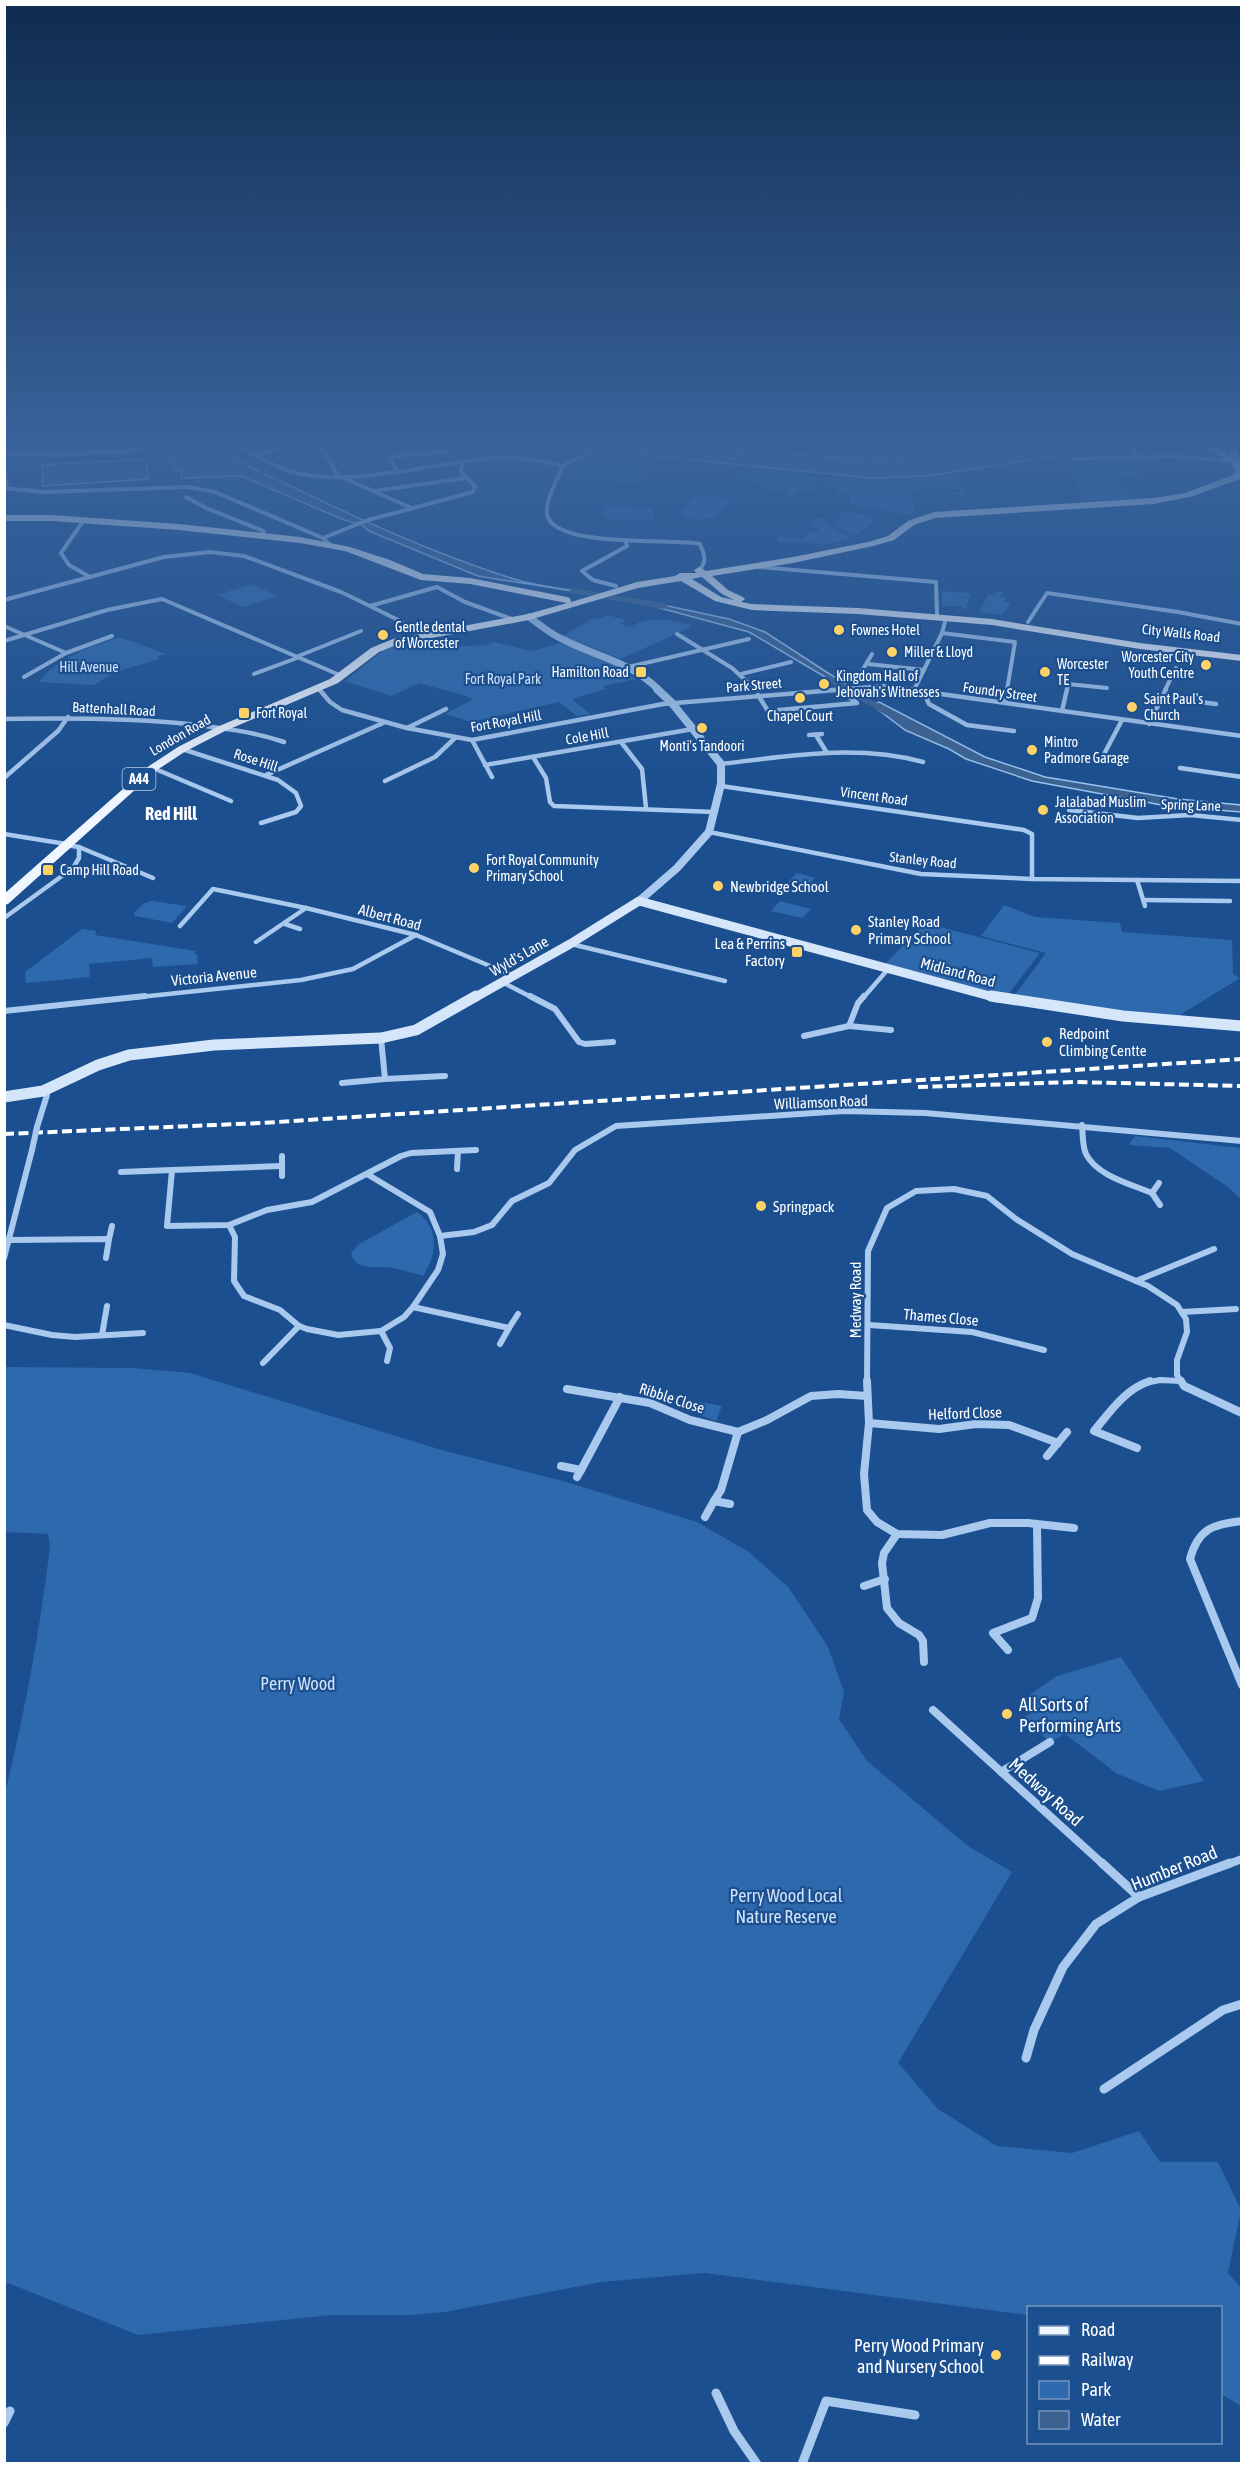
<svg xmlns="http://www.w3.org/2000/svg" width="1246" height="2468" viewBox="0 0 1246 2468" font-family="'Asap Condensed',sans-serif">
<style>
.green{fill:#2e69ad}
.water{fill:#3c6290;stroke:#9cc4f0;stroke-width:1.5}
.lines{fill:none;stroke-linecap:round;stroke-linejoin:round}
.canal{fill:#3c6290;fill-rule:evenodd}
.ferry{stroke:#b5d3f5;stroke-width:1.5;stroke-dasharray:4.5 4;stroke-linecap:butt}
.minor-far4{stroke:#a9c9ee;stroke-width:4}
.minor-far3{stroke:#a9c9ee;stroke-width:4.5}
.minor-far2{stroke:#a9c9ee;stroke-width:6}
.minor-far1{stroke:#a9c9ee;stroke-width:8}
.minor{stroke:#a9c9ee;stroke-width:9}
.tertiary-far1{stroke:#a9c9ee;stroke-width:7}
.tertiary{stroke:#a9c9ee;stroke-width:8}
.secondary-far1{stroke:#d6e6fa;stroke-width:9}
.secondary{stroke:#d6e6fa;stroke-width:11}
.primary{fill:#f0f6ff;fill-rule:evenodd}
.rail{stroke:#fff;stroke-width:4;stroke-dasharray:10 4.5;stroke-linecap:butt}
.minor-bridge{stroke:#a9c9ee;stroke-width:6}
.poi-dot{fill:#ffd166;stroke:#1b4f8f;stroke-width:2}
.labels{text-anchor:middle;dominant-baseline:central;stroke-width:4.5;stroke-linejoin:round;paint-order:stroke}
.far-poi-label{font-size:14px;fill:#fff;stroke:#1b4f8f;text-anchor:start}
.far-street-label{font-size:14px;fill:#fff;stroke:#1b4f8f}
.far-park-label{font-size:14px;fill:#cfe3fa;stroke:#1b4f8f}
.shield{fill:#1b4f8f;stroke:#bbcadd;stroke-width:1.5}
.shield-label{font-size:14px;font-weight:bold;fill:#fff}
.poi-label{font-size:15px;fill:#fff;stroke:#1b4f8f;text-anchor:start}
.street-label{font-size:15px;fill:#fff;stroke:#1b4f8f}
.far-district-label{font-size:18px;font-weight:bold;fill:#fff;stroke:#1b4f8f}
.near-park-label{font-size:18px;fill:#cfe3fa;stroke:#1b4f8f}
.near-poi-label{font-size:18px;fill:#fff;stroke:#1b4f8f;text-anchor:start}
.near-street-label{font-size:18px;fill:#fff;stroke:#1b4f8f}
</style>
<rect width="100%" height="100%" fill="#1b4f8f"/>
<g class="green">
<polygon points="757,444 921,444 880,449"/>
<polygon points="595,456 650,460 641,483 580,481 581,476 573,476 574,471 582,466 589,466 590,463 587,463"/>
<polygon points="1151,457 1156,463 1132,465 1141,475 1117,477 1133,500 1092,500 1080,498 1077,481 1074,480 1078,463"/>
<polygon points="749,469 823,478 819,485 791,482 818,486 813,491 797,491 794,496 787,496 788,492 762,490 766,484 736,480"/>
<polygon points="955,476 966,490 965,497 959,499 958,494 949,494 949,492 959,492 959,489 955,489 922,488 921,490 911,490 914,509 909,515 849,504 850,494 836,493 837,486 823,485 827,478 918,480"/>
<path d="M707,494L728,499V504C716,519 697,526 680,513L692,498Z"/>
<polygon points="601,506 653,508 653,521 607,519"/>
<polygon points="843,511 870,515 873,520 866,528 854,535 834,525"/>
<polygon points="816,518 827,519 826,524 835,530 852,536 831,544 776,542 779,536 804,539 809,532 817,532 819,528 811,527"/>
<polygon points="251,584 278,596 243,607 217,595"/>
<polygon points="942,591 970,593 970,597 967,597 969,603 967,603 967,609 963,609 962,606 942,606"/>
<polygon points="996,591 1003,592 1000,597 1006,598 1005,602 1011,602 1002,615 979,612 988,595 996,595"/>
<path d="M607,615L626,620L620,624L630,627C650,615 669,620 691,625L685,630L620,659L563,636L593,618L600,619Z"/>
<path d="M119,637L167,654L158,656L159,659L115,672L94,685L39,682C59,656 89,648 119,637Z"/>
<path d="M494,642L532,651L560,643L611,663L636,679L603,686L606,689L572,699L590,714L577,716L559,702L471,722L445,714L474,699L469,697L419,683L391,696L345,681L384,650L403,643C414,648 424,643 436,644C453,645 478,649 494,642Z"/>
<polygon points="797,873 815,878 801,892 789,889 782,896 765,892 773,884 783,887"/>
<polygon points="150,901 152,901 187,906 172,923 135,916 134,913 143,904"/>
<polygon points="780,901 811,909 802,918 771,911"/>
<polygon points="1004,905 1035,917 1120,923 1122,932 1232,940 1233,974 1240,978 1180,1015 1129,1012 1014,996 1046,953 981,936"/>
<polygon points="925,923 1040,953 1007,996 884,965"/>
<polygon points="82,929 96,931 95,935 196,951 194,954 197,954 198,964 153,967 152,958 89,964 90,977 26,983 25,972"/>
<polygon points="1135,1136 1241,1148 1241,1199 1228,1187 1170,1148 1129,1145"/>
<path d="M417,1212C440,1228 437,1255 423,1276C412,1273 397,1268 387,1267C375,1267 356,1271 351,1253L359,1244Z"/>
<path d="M5,1367L132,1368L190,1373L445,1451L563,1481L697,1522L749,1552L789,1588L828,1647L844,1692L839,1719L867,1761L968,1846L1012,1872L898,2063L938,2109L997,2146L1072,2153L1139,2131L1160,2162H1218L1241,2210L1228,2273L1241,2288V2406L1221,2394L1220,2308H1028V2315L705,2273L601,2282L445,2312L411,2315H330L138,2335L8,2283L5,2285V1793C25,1711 40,1630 50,1546L48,1534L5,1532Z"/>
<polygon points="700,1402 722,1406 716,1421 670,1403"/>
<polygon points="1121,1657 1204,1781 1159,1791 1116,1773 1065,1734 1050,1742 1023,1718 1034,1711 1022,1700 1057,1676"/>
</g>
<g class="water">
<path d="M201,444H219L213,449C312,496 409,546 514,579C539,587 565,588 590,594L478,576L369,531L362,525L344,520L241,476L182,478L181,470H174L171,460L160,461L157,449L201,446Z"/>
<polygon points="533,444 705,444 746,452 870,459 896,458 972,444 1104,444 1069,454 928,476 871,478"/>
<polygon points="146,459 148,479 43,486 42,465"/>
<polygon points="649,602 729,619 765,632 848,686 837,684 749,632 645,604"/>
<polygon points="879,702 985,757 1045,777 1178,799 1241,805 1241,812 1167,806 1032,781 966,759 949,749 905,730 872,705"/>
</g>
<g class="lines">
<g class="canal">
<polygon points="157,444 165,444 166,448 159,450"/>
<polygon points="161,457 165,459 164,461 147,463 143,461"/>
<polygon points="573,588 664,603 668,606 664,609 570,593 569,591"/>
<polygon points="825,676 831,676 894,713 886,715 825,680"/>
</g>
<polyline class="ferry" points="724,464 746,452"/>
<g class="minor-far4">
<path d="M235,444C253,453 273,467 293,472C344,486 411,468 463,462"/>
<polyline points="320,444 338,476"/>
<polyline points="1128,444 1138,456"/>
<polyline points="1230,444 1242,448"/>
<polyline points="4,454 50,455 130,451 141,449 146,444"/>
<polyline points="255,454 301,444"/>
<polyline points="1073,459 1174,456 1242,462"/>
<path d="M562,466C558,480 545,499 547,514C552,549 675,538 700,544C704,554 708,561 699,570"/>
<polyline points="562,466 590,452"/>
<polyline points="396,469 389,457 452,451"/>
<polyline points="4,470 7,488"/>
<polyline points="339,476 412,508"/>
<polyline points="4,488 43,492 189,487 215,492 323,538 329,544"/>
<polyline points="374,491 465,478"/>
<polyline points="186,497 206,508 261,530 264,532 263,535"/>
<polyline points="84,520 61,553 69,565 90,577"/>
<path d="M323,538L368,520L473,492L475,486L461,472L463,462C498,455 528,457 562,466"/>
<polyline points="758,567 936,582 937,614"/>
<polyline points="616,586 593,580 582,571 627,546 626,542"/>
<polyline points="437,587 465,602 512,619"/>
<polyline points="4,600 164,557 210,552 244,556 341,592 370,606 437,587"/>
<polyline points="370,606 402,622"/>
<polyline points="1028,622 1047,593 1178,612 1242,624"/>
<polyline points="4,626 66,653 24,677"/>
<polyline points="942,633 1015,642 1007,690"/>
<polyline points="677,634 732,668 756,690"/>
<polyline points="4,641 107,610 162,599 342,676"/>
<polyline points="66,653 112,636"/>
<polyline points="296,657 361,631"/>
<polyline points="868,664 924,670"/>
<polyline points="628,667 749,639"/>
<polyline points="862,671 872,654"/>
<polyline points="254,674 297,658"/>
<polyline points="741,674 791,662"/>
<polyline points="830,690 884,686 916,690"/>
<polyline points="914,690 942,633 946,618"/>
<polyline points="1067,690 1068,684 1107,688"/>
<polyline points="1165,690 1176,668"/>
</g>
<g class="minor-far3">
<polyline points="319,689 330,702 342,710 407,728 472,740 663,704 848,689"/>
<polyline points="905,689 1242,736"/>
<polyline points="931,692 927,700 929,704 967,725 1014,731"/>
<polyline points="758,695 768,711 857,703 839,690"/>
<polyline points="1162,697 1216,704"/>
<polyline points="1005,703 1007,689"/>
<polyline points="1062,711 1067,689"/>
<path d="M4,719C69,718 133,718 198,725C228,729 255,732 284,742"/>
<polyline points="1149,724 1166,689"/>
<polyline points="407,728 446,709"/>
<polyline points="809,735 822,734"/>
<polyline points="816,735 827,753"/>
<polyline points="472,740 492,777"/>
<polyline points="621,742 642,769 646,808"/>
<polyline points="182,749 278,780 296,793 301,806 296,812 261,823"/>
<polyline points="533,757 546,778 550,802 554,806 715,812"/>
<polyline points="1102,758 1122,720"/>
<path d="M721,764C788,756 856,744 923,762"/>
<polyline points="485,765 693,729"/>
<polyline points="153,768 231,801"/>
<polyline points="1180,768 1242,777"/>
<polyline points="266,775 383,723"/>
<polyline points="4,778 58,731 68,717"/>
<polyline points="385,781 435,757 455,738"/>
<polyline points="721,786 1024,830 1032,834 1032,879"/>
<polyline points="1069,810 1138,818 1190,815 1242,820"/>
<polyline points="709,832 921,874 1032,879 1242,881"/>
<polyline points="4,834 66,844"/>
<polyline points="65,845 79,847 153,878"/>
<polyline points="1137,880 1145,906"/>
<polyline points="1143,900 1230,901"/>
<polyline points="4,918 73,868 79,858 79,847"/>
<polyline points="285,924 300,929"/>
<polyline points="180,926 213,889 306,908 416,935 514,976"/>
<polyline points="256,942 306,908"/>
<polyline points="571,944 725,981"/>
<polyline points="502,982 533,998"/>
<polyline points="130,998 301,980 353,969 416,935"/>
<polyline points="863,998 889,968"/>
</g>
<g class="minor-far2">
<polyline points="530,996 555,1009 579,1042 585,1044 613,1042"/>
<polyline points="864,996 858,1003 849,1026 891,1030"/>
<polyline points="4,1011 145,996"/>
<polyline points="804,1036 849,1026"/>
<polyline points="385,1079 445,1076"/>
<polyline points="342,1083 385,1079 381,1038"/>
<path d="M1082,1125C1083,1134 1082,1145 1086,1154C1097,1176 1131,1184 1152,1193"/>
<polyline points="37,1127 47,1095 43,1091"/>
<polyline points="282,1156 282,1176"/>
<polyline points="457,1169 458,1151"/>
<polyline points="172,1170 281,1166"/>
<polyline points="121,1172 172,1170 167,1226 229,1225 267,1210 312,1202 401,1156 411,1153 476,1150"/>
<polyline points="1152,1193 1160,1205"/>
<polyline points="1152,1193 1159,1183"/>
<polyline points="229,1225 235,1237 234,1281 244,1296 280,1310 299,1326 307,1329 338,1335 381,1331 404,1317 413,1307 438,1270 443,1254 440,1236 430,1212 367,1174"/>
<polyline points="440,1236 474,1232 492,1225 512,1201 549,1183 575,1150 616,1126 844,1111 925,1113 1242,1141"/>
<polyline points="109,1239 112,1226"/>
<polyline points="10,1240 109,1239 106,1258"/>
<polyline points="4,1258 32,1150"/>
<polyline points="1136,1281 1214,1249"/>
<polyline points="413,1307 509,1328 500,1344"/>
<polyline points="1182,1312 1236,1309"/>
<polyline points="4,1325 52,1335 75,1337 143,1333"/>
<polyline points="869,1325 972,1332 1044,1350"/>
<polyline points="509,1328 518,1314"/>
<polyline points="381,1331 390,1348 387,1361"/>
<polyline points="102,1335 107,1306"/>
<polyline points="263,1363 299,1326"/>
<polyline points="867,1383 868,1251 887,1208 916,1191 954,1189 987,1196 1016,1219 1072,1254 1148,1286 1177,1305 1186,1319 1187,1332 1177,1360 1177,1375 1182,1383"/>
<polyline points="1145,1383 1160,1380 1181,1381"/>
</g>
<g class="minor-far1">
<polyline points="867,1381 869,1423 864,1474 867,1510 877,1522 897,1534 942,1535 990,1523 1028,1523 1074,1528"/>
<polyline points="1181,1381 1184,1386 1242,1413"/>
<polyline points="567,1389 650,1403 690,1420 738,1432 767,1420 811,1396 838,1394 867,1396"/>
<polyline points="869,1423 939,1429 976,1424 1009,1425 1058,1443"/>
<path d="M1137,1448L1094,1431C1110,1412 1125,1389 1150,1381"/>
<polyline points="1047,1456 1067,1432"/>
<polyline points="561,1466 581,1470 577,1477"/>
<polyline points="581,1470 620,1397"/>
<polyline points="714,1501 721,1490 738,1432"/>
<polyline points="705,1517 714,1501 730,1504"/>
<path d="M1242,1521C1213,1524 1198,1529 1190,1559L1242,1685"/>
<polyline points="897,1534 884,1553 882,1563 887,1608 899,1623 919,1635 923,1641 924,1662"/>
<polyline points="864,1586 885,1579"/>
<polyline points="1008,1650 993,1633 1032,1618 1038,1598 1037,1525"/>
<polyline points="933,1710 1104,1865"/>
<polyline points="1001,1772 1050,1742"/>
<polyline points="1226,1865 1242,1859"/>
</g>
<g class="minor">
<polyline points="1102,1863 1139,1897"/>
<polyline points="1026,2058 1034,2030 1063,1967 1096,1924 1139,1897 1230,1863"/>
<polyline points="1104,2089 1223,2010 1242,2004"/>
<polyline points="716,2393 734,2431 757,2464"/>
<polyline points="4,2423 10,2411"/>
<polyline points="802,2464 826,2401 915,2415"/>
</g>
<path class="tertiary-far1" d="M529,617C540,625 552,635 564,640C600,658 629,661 659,690"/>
<polyline class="tertiary" points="639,901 677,868 709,832 721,784 721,764 672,703 657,689"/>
<polyline class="secondary-far1" points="474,998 570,944 639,901 997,998"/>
<g class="secondary">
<polyline points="991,996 1123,1016 1242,1026"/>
<polyline points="4,1097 43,1091 98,1065 129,1055 214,1045 381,1038 416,1030 476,996"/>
</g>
<path class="primary" d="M1199,444H1210L1230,455L1231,450H1237L1242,468L1240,479L1190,497L1153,504L935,518L914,525L894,540L873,546L793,563L712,576L728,590L743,597L745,599L741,602L752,604L858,608L992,619L1140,643L1242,655V661L1140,649L992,625L858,614L752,610L715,601L681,581L638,588L529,620L399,644L379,652L338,683L225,731L186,751L157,770L8,904L4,905V894L149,766L178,747L217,727L330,679L371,648L393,639L528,614L567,603L470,584L421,580L345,551L300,543L179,530L51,521H4V515H51L179,524L300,537L350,547L390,560L423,574L470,578L567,597L570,598L571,602L637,582L675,576L680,573H696L694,570L699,567L706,571L793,557L868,542L888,536L908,521L934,512L1153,498L1185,493L1233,475L1235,471L1231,463ZM702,577L722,594L734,600L721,597L692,579Z"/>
<g class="rail">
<polyline points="918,1087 1076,1082 1242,1086"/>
<polyline points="4,1134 262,1123 1242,1059"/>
</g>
<polyline class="minor-bridge" points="32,1150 37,1127"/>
</g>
<linearGradient id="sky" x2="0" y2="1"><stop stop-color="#0f2b4f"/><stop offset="0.56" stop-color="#39639b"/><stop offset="1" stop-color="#39639b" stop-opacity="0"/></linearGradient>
<rect width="1246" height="790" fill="url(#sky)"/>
<g class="poi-dot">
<circle cx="839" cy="630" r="6"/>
<circle cx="383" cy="635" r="6"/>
<circle cx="892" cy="652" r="6"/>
<circle cx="1206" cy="665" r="6"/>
<rect x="635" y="666" width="12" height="12" rx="3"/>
<circle cx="1045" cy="672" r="6"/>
<circle cx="824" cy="684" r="6"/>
<circle cx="800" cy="698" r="6"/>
<circle cx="1132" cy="707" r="6"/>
<rect x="238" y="707" width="12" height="12" rx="3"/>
<circle cx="702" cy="728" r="6"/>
<circle cx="1032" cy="750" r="6"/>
<circle cx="1043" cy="810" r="6"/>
<circle cx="474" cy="868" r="6"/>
<rect x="42" y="864" width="12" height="12" rx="3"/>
<circle cx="718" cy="886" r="6"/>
<circle cx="856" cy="930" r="6"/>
<rect x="791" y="946" width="12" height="12" rx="3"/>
<circle cx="1047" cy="1042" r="6"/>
<circle cx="761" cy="1206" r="6"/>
<circle cx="1007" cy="1714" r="6"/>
<circle cx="996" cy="2355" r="6"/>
</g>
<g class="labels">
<g class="far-poi-label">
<text x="395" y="627">Gentle dental<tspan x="395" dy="16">of Worcester</tspan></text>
<text x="851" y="630">Fownes Hotel</text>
<text x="904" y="652">Miller &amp; Lloyd</text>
<text x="1194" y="657" text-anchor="end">Worcester City<tspan x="1194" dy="16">Youth Centre</tspan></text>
<text x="1057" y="664">Worcester<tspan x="1057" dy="16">TE</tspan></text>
<text x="629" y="672" text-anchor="end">Hamilton Road</text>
<text x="836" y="676">Kingdom Hall of<tspan x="836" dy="16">Jehovah's Witnesses</tspan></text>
<text x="1144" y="699">Saint Paul's<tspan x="1144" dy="16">Church</tspan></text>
<text x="256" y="713">Fort Royal</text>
<text x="800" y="716" text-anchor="middle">Chapel Court</text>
<text x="1044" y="742">Mintro<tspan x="1044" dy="16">Padmore Garage</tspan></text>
<text x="702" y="746" text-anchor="middle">Monti's Tandoori</text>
<text x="1055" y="802">Jalalabad Muslim<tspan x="1055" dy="16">Association</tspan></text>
<text x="486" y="860">Fort Royal Community<tspan x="486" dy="16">Primary School</tspan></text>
<text x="60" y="870">Camp Hill Road</text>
</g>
<g class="far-street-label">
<text transform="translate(1181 633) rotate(6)">City Walls Road</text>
<text transform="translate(754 685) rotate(-5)">Park Street</text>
<text transform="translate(1000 692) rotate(8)">Foundry Street</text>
<text transform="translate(114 709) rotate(3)">Battenhall Road</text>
<text transform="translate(506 721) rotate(-10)">Fort Royal Hill</text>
<text transform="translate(180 735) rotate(-30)">London Road</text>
<text transform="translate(587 736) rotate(-10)">Cole Hill</text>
<text transform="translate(256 760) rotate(18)">Rose Hill</text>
<text transform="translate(874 796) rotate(8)">Vincent Road</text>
<text transform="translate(1191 805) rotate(2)">Spring Lane</text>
<text transform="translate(923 860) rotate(6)">Stanley Road</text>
</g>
<g class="far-park-label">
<text x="89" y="667">Hill Avenue</text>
<text x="503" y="679">Fort Royal Park</text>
</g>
<rect class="shield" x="122.5" y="768" width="33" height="22" rx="4.5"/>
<g class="shield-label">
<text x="139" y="779">A44</text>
</g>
<g class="poi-label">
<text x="730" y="886">Newbridge School</text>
<text x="868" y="921">Stanley Road<tspan x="868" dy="17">Primary School</tspan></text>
<text x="785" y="943" text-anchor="end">Lea &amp; Perrins<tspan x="785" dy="17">Factory</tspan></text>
<text x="1059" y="1033">Redpoint<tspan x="1059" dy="17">Climbing Centte</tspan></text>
<text x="773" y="1206">Springpack</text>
</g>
<g class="street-label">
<text transform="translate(390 917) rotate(15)">Albert Road</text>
<text transform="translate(519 956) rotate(-30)">Wyld's Lane</text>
<text transform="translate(958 972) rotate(15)">Midland Road</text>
<text transform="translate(214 976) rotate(-6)">Victoria Avenue</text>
<text transform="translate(821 1102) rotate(-2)">Williamson Road</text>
<text transform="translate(855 1300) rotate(-90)">Medway Road</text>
<text transform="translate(941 1317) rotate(5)">Thames Close</text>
<text transform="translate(672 1398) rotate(18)">Ribble Close</text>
<text transform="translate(965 1413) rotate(-2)">Helford Close</text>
</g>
<g class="far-district-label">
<text x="171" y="813">Red Hill</text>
</g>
<g class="near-park-label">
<text x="298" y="1683">Perry Wood</text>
<text x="786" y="1895">Perry Wood Local<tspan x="786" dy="21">Nature Reserve</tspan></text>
</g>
<g class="near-poi-label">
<text x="1019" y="1704">All Sorts of<tspan x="1019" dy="21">Performing Arts</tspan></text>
<text x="984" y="2345" text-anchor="end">Perry Wood Primary<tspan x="984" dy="21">and Nursery School</tspan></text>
</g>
<g class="near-street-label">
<text transform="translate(1046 1792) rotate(42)">Medway Road</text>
<text transform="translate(1174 1868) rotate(-22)">Humber Road</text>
</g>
</g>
<rect width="1246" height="2468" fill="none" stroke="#ffffff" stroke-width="12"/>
<rect x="1027" y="2306" width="195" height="138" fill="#1b4f8f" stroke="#7695bc" stroke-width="1.5"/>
<rect x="1039" y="2326" width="30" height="9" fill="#f0f6ff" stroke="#7695bc" stroke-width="1.5"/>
<text x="1081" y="2336" font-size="18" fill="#ffffff">Road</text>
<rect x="1039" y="2356" width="30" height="9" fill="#ffffff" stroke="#7695bc" stroke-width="1.5"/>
<text x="1081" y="2366" font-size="18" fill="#ffffff">Railway</text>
<rect x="1039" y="2381" width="30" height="18" fill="#2e69ad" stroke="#7695bc" stroke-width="1.5"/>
<text x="1081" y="2396" font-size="18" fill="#ffffff">Park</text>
<rect x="1039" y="2411" width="30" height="18" fill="#3c6290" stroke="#7695bc" stroke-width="1.5"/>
<text x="1081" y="2426" font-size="18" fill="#ffffff">Water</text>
</svg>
